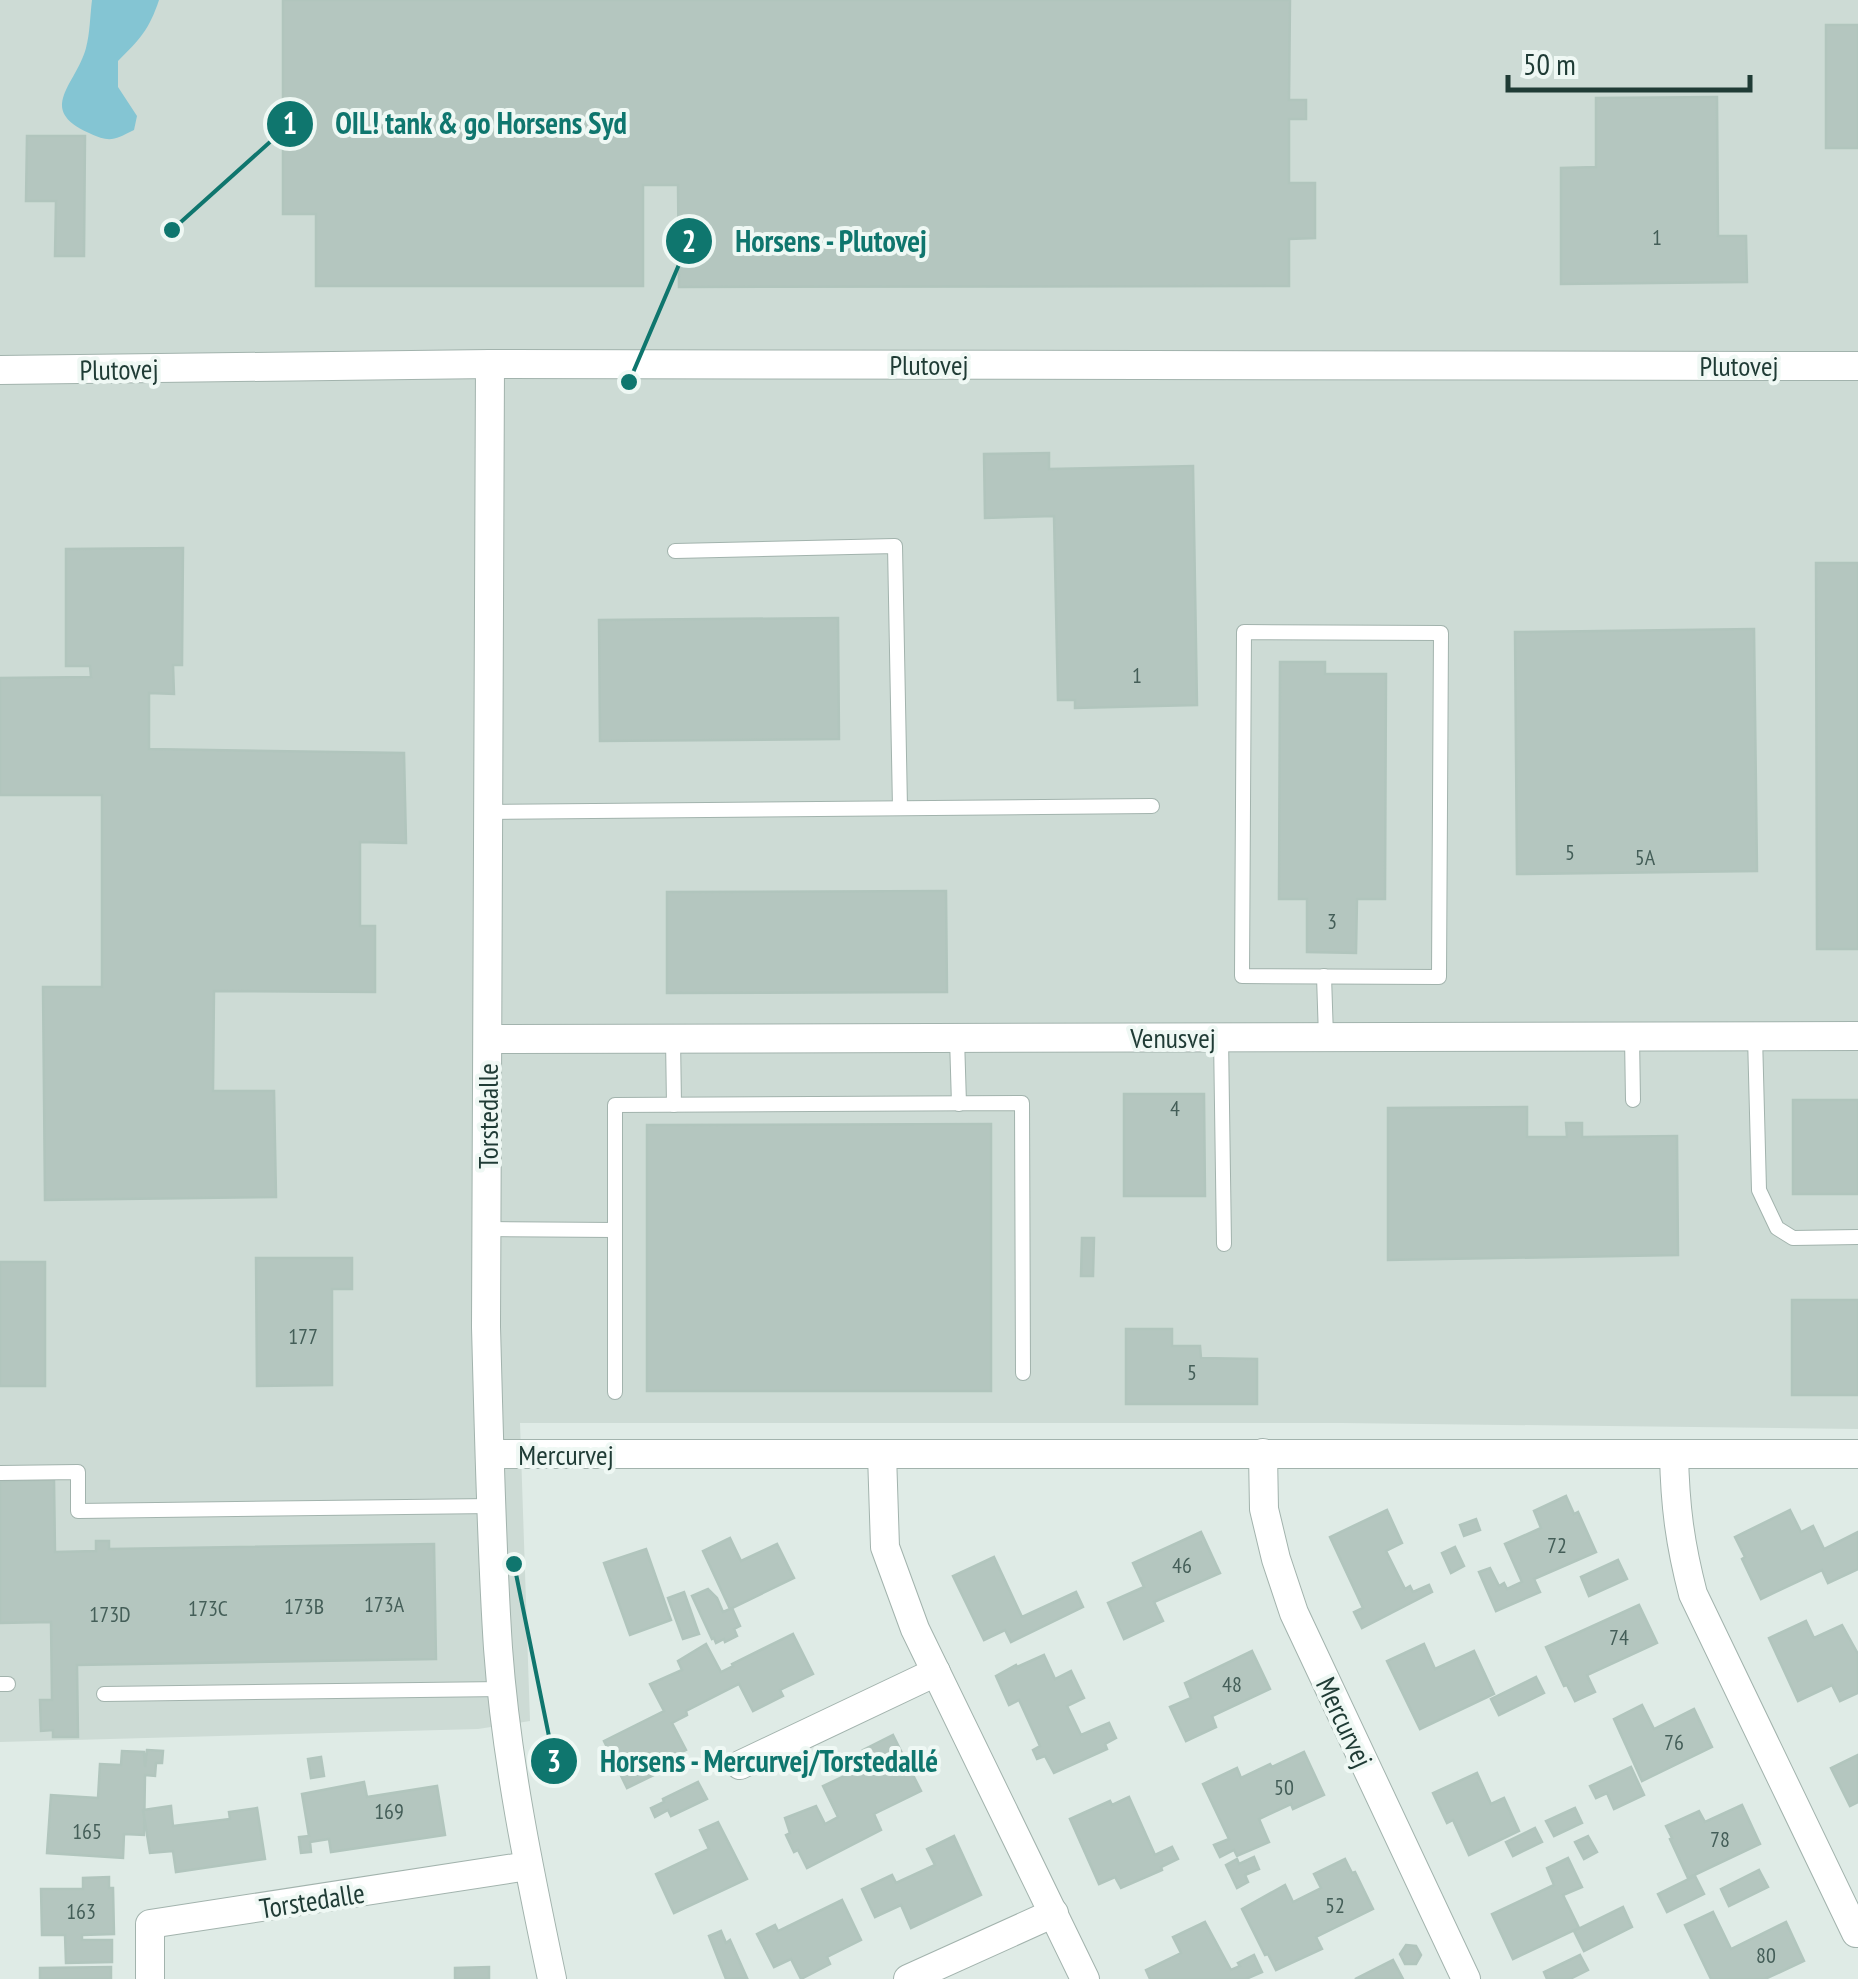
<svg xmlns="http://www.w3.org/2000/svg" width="1858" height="1979" viewBox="0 0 1858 1979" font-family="'PT Sans Narrow',sans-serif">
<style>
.built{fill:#cddbd5}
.water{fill:#84c5d3}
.building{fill:#b4c6bf;stroke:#b1c5bd;stroke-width:2.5}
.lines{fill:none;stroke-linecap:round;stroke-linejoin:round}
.lane-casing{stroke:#a2b3ad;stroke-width:16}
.street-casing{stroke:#a2b3ad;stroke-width:30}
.lane{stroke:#fff;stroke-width:14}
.street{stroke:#fff;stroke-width:28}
.labels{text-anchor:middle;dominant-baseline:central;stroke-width:8;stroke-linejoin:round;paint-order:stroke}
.number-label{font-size:22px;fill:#445e58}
.street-label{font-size:28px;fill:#1f3b35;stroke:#eff8f4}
.leader{fill:none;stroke:#0f766e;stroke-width:4}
.callout-dot{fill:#0f766e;stroke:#eff8f4;stroke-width:4}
.mark-label{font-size:30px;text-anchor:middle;font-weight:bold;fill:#fff}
.callout-label{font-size:30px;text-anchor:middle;font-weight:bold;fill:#0f766e;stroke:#eff8f4;stroke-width:8;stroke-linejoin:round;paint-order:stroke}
</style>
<rect width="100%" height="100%" fill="#dfebe6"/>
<polygon class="built" points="0,0 1858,0 1858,1429 1342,1423 520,1423 530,1721 478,1729 0,1742"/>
<path class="water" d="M92,0H159C149,30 140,39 118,61V87L137,116L134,130C114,140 110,143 89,133C36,109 76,85 86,48C90,33 90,16 92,0Z"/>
<g class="building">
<polygon points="283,0 1290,0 1289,100 1306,100 1306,119 1289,119 1289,183 1315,183 1315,238 1289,239 1289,286 679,287 678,185 643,185 643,286 316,286 316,214 283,214"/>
<rect x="1826" y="25" width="32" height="123"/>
<polygon points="1717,97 1718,236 1746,236 1747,282 1561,284 1561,168 1596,167 1596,98"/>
<polygon points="27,136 85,136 84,256 55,256 56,201 26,201"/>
<polygon points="1049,453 1049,469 1193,466 1197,705 1075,708 1075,700 1058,700 1054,516 985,518 984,454"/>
<polygon points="183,548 182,665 173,665 174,694 149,693 149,749 404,753 406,843 360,842 360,926 375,926 375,992 214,991 213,1091 274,1091 276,1197 45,1200 43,987 102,987 102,795 0,795 0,678 91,677 90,666 66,666 66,549"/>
<polygon points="1816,563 1858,563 1858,949 1817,949"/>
<polygon points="838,618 839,739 600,741 599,620"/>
<polygon points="1754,629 1757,871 1517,874 1515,632"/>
<polygon points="1280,662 1325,662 1325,674 1386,674 1385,899 1357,899 1356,953 1307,952 1307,899 1279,899"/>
<polygon points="946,891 947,992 667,993 667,892"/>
<polygon points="1124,1094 1204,1094 1205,1196 1124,1196"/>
<rect x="1793" y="1100" width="65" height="94"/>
<polygon points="1527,1107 1527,1137 1567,1137 1566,1123 1582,1123 1582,1137 1677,1136 1678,1255 1388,1260 1388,1108"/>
<polygon points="991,1124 991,1391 647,1391 647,1125"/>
<polygon points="1082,1238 1094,1238 1093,1276 1081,1276"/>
<polygon points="256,1258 352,1258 352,1289 332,1289 332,1385 257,1386"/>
<rect x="0" y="1262" width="45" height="124"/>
<rect x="1792" y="1300" width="66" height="95"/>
<polygon points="1126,1329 1172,1329 1172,1346 1200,1346 1201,1358 1257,1359 1257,1404 1126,1404"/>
<polygon points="54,1480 55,1552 96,1551 96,1541 109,1541 109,1549 434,1544 436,1659 77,1665 78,1737 53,1737 53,1730 41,1731 40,1700 52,1700 51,1622 0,1623 0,1481"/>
<polygon points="1566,1496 1574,1514 1578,1512 1596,1552 1534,1579 1540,1592 1496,1611 1479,1572 1490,1568 1499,1586 1504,1583 1507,1589 1522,1582 1505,1544 1541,1528 1534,1511"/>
<polygon points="1387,1510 1402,1543 1386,1551 1405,1589 1410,1586 1413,1592 1429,1585 1432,1592 1362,1628 1354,1612 1363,1608 1330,1537"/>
<polygon points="1790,1510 1801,1532 1813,1526 1824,1549 1858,1532 1858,1569 1828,1583 1822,1570 1761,1599 1742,1559 1745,1557 1735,1537"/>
<polygon points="1476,1519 1480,1530 1464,1536 1460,1525"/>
<polygon points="1201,1532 1220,1573 1154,1602 1163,1621 1124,1639 1108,1603 1144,1587 1133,1563"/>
<polygon points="730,1538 741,1561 777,1544 794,1578 732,1608 740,1626 734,1629 737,1636 725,1642 724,1639 716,1643 714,1638 712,1639 692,1596 708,1589 717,1598 723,1612 730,1609 703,1551"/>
<polygon points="1455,1547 1464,1566 1451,1573 1442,1553"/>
<polygon points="646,1549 671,1620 630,1635 604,1563"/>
<polygon points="994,1557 1022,1617 1076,1592 1083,1607 1011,1642 1005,1630 984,1640 953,1576"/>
<polygon points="1618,1560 1627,1579 1589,1596 1581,1577"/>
<polygon points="684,1592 699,1634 683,1639 668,1598"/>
<polygon points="1639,1605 1657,1643 1587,1675 1595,1692 1575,1701 1567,1685 1564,1686 1546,1647"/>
<polygon points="1806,1621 1814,1638 1842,1625 1858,1654 1858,1693 1840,1701 1832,1685 1798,1701 1769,1638"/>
<polygon points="793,1634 813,1674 780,1690 783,1696 753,1711 739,1684 686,1711 687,1715 672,1723 686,1750 652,1767 656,1774 627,1788 604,1741 664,1711 650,1684 682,1670 678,1661 706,1644 721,1672 733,1666 732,1664"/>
<polygon points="1424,1644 1435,1669 1474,1651 1494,1694 1420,1729 1387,1661"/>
<polygon points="1252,1651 1270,1689 1212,1716 1216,1727 1186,1741 1170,1707 1191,1698 1185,1683"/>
<polygon points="1044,1655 1055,1679 1071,1671 1084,1698 1067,1706 1081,1735 1109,1723 1116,1738 1105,1744 1107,1749 1054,1773 1045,1756 1037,1759 1033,1750 1040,1746 1019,1700 1009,1705 996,1676 1016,1665 1017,1667"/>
<polygon points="1536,1677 1544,1693 1499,1715 1491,1699"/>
<polygon points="1642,1705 1654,1729 1694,1709 1712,1747 1642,1781 1614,1719"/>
<polygon points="893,1735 921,1791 874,1814 881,1830 807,1868 798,1850 794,1852 786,1835 790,1833 785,1818 816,1806 825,1824 838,1817 823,1786 870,1764 863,1750"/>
<polygon points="147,1750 163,1751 162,1763 156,1763 155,1776 145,1775 144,1835 124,1834 123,1858 47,1853 51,1795 98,1798 100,1764 121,1765 122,1751 144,1752 145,1767"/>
<polygon points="1304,1752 1324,1795 1293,1809 1291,1804 1259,1819 1269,1842 1237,1856 1234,1850 1220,1857 1214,1845 1229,1839 1203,1784 1237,1768 1241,1778 1270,1764 1272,1767"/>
<polygon points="1858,1755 1858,1802 1850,1806 1831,1768"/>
<polygon points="321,1757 324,1776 311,1778 308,1759"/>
<polygon points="1631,1767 1644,1795 1614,1809 1607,1793 1596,1798 1590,1786"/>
<polygon points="1477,1773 1491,1804 1504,1798 1519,1831 1469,1855 1453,1820 1447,1823 1433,1793"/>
<polygon points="364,1782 367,1797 437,1786 445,1835 331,1852 329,1839 310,1842 311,1852 301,1853 299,1837 309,1836 302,1794"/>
<polygon points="698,1782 707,1799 671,1816 668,1810 655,1817 651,1808 664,1802 663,1799"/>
<polygon points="1129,1797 1155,1855 1172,1847 1178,1859 1161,1867 1162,1870 1121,1888 1115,1877 1099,1884 1070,1819 1110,1801 1112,1805"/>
<polygon points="1742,1805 1760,1844 1688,1878 1670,1839 1672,1838 1666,1826 1699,1811 1705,1822"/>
<polygon points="171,1806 173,1826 230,1819 229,1812 257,1808 265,1859 176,1872 173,1851 150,1853 143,1810"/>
<polygon points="1575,1808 1582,1823 1554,1836 1546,1821"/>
<polygon points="718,1822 747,1879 674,1913 656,1874 709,1849 700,1830"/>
<polygon points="1535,1828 1542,1842 1513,1856 1506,1842"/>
<polygon points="954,1836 981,1895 911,1928 901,1905 875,1917 862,1889 892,1875 896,1883 935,1865 927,1849"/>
<polygon points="1588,1836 1597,1852 1584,1859 1575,1842"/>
<polygon points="1254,1857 1259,1869 1245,1875 1248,1882 1237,1888 1226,1865 1237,1859 1239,1864"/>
<polygon points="1568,1858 1582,1887 1563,1895 1579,1928 1513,1959 1492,1914 1554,1885 1547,1868"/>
<polygon points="1345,1859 1352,1873 1355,1872 1373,1909 1316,1937 1322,1949 1276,1970 1268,1954 1265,1955 1242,1909 1285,1885 1293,1902 1321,1888 1314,1874"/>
<polygon points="1759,1870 1768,1887 1729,1906 1721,1889"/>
<polygon points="1695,1876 1704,1894 1667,1912 1658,1894"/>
<polygon points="109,1877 109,1888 113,1888 114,1934 82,1935 82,1940 112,1940 112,1962 66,1963 65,1935 42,1935 41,1889 83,1889 83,1878"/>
<polygon points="842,1900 861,1940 827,1957 830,1964 801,1979 791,1959 774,1967 757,1934 775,1925 778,1931"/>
<polygon points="1623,1907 1632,1927 1584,1951 1574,1931"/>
<polygon points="1713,1912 1731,1949 1786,1922 1804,1961 1765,1979 1711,1979 1685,1925"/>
<polygon points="1205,1922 1231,1970 1240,1966 1238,1963 1254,1955 1262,1972 1246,1979 1150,1979 1146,1970 1181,1953 1173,1937"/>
<polygon points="721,1931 726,1943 730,1940 747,1978 726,1979 709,1936"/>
<polygon points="1406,1945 1416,1946 1421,1955 1416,1964 1405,1964 1400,1954"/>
<polygon points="1580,1955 1588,1970 1570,1979 1547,1979 1544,1972"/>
<polygon points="1393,1960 1403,1979 1355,1979"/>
<polygon points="111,1967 111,1979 40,1979 40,1968"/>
<polygon points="489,1967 489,1979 455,1979 455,1968"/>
</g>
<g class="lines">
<defs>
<g id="lane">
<polyline points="675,551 895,546 900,808"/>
<polygon points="1244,632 1441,633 1439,977 1242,976"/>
<polyline points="488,812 1152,806"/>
<polyline points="1324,976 1326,1037"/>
<polyline points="1755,1036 1759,1190 1777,1228 1793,1238 1858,1237"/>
<polyline points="1221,1037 1224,1244"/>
<polyline points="1632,1037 1633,1100"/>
<polyline points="957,1038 959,1104"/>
<polyline points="673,1039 674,1105"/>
<polyline points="486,1229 615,1230"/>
<polyline points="615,1392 615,1105 1022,1103 1023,1373"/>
<polyline points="0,1473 78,1472 78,1511 492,1506"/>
<polyline points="0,1684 8,1684"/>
<polyline points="104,1694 503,1689"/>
</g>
<g id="street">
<path d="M490,364L486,1327C489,1434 491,1541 498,1648C506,1759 529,1870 552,1979"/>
<polyline points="0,370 490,364 1858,366"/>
<polyline points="488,1039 1858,1036"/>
<polyline points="1263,1453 1264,1509 1276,1559 1294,1613 1466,1979"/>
<polyline points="490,1454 1858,1454"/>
<polyline points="882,1454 885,1547 915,1629 1085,1979"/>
<path d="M1674,1454C1675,1506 1680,1544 1693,1594L1856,1933"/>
<polyline points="740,1765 936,1672"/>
<polyline points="150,1979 150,1924 528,1866"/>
<polyline points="908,1979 1054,1913"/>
</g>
</defs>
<use href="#lane" class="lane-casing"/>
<use href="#street" class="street-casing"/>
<use href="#lane" class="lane"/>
<use href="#street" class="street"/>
</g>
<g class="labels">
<g class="number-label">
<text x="1657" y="237">1</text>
<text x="1137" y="675">1</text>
<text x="1570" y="852">5</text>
<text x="1645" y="857">5A</text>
<text x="1332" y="921">3</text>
<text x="1175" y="1108">4</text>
<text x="303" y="1336">177</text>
<text x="1192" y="1372">5</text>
<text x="1557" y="1545">72</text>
<text x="1182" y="1565">46</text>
<text x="384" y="1604">173A</text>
<text x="304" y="1606">173B</text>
<text x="208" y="1608">173C</text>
<text x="110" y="1614">173D</text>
<text x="1619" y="1637">74</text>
<text x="1232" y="1684">48</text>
<text x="1674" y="1742">76</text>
<text x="1284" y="1787">50</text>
<text x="389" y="1811">169</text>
<text x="87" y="1831">165</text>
<text x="1720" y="1839">78</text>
<text x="1335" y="1905">52</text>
<text x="81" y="1911">163</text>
<text x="1766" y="1955">80</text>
</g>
<g class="street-label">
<text x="929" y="364">Plutovej</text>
<text x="1739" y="365">Plutovej</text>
<text transform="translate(119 369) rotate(-1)">Plutovej</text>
<text x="1173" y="1037">Venusvej</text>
<text transform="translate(487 1116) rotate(-90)">Torstedalle</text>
<text x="566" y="1454">Mercurvej</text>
<text transform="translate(1345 1722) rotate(65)">Mercurvej</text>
<text transform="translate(312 1900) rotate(-9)">Torstedalle</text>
</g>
</g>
<path class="leader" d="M172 230L290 124M629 382L689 241M514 1564L554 1761"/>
<g class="callout-dot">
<circle cx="172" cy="230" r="10"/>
<circle cx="629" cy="382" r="10"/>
<circle cx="514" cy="1564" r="10"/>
<circle cx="290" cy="124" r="25"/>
<circle cx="689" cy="241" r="25"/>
<circle cx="554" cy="1761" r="25"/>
</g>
<g class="mark-label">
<text x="290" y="134">1</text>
<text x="689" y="252">2</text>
<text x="554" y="1772">3</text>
</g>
<g class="callout-label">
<text x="481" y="134">OIL! tank &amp; go Horsens Syd</text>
<text x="831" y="252">Horsens - Plutovej</text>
<text x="769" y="1772">Horsens - Mercurvej/Torstedallé</text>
</g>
<path d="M1508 75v15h242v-15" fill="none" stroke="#1f3b35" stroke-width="5"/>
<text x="1523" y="75" font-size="30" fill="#1f3b35" stroke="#eff8f4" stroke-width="8" paint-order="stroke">50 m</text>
</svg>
